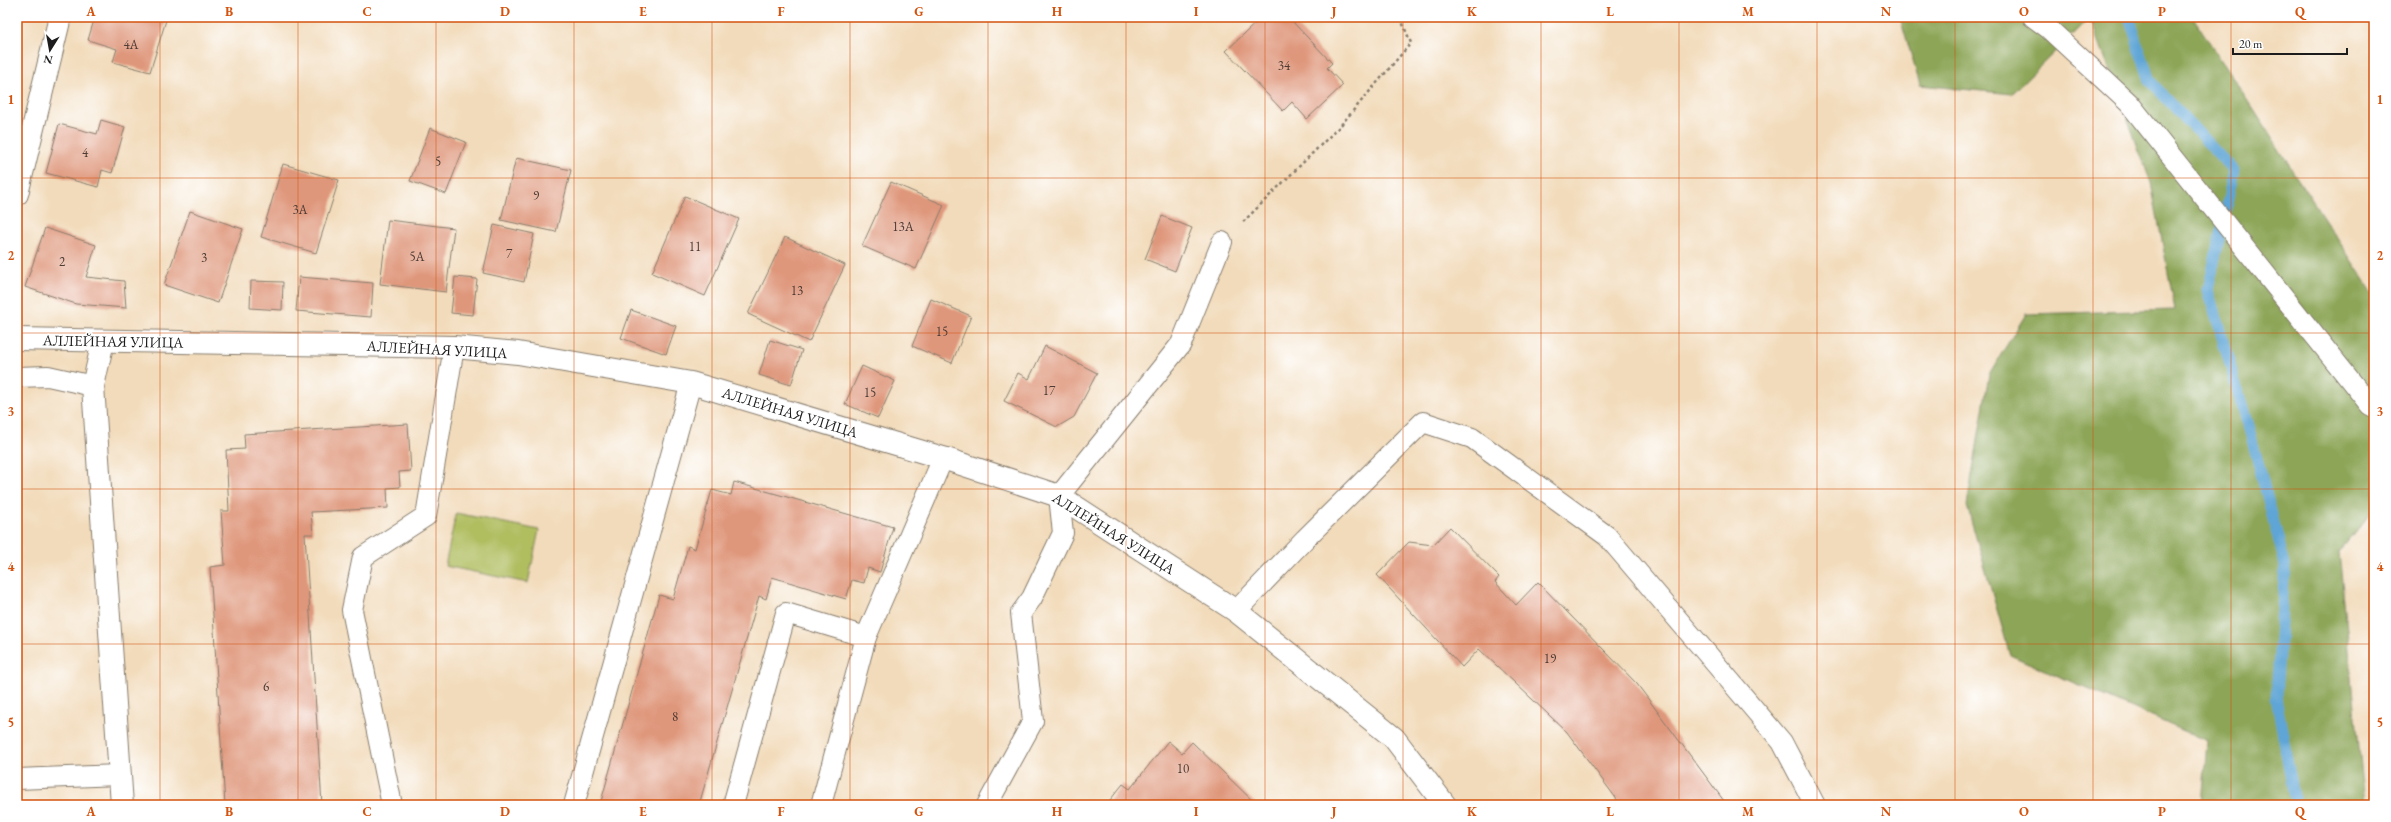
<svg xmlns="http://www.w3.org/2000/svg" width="2391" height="822" viewBox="0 0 2391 822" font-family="'EB Garamond',serif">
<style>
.green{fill:#b0be61;stroke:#666d3e}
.forest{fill:#8ca557;stroke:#54603a}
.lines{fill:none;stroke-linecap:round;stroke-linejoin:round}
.stream{stroke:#5fa5d5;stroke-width:11}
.building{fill:#df977b}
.service-casing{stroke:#877c6c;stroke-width:22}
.minor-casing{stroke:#877c6c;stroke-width:24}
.path{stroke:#877c6c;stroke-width:2.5;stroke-dasharray:3 3;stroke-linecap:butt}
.service{stroke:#fff;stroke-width:20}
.minor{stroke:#fff;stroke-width:22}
.grid{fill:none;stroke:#d4530e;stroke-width:1;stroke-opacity:0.55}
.labels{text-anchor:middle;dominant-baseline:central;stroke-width:3;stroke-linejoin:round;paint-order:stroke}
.number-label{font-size:13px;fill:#4d3b34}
.street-label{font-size:15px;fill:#1c1c1c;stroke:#fff}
.neatline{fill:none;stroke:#d4530e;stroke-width:1.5}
.grid-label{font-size:13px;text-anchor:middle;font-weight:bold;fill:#d4530e}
</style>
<rect width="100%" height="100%" fill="#fff"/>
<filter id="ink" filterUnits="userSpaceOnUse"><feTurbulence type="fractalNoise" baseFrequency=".025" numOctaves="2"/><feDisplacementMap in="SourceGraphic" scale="8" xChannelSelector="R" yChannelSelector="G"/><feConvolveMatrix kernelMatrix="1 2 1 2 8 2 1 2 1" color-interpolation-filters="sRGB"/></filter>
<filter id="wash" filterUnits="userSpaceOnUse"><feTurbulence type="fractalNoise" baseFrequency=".012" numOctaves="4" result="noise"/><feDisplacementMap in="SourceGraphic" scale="16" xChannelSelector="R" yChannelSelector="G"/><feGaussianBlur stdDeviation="0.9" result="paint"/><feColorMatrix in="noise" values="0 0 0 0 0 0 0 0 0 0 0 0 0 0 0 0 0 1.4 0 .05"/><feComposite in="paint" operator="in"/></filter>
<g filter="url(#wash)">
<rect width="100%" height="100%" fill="#f2dbbb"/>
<polygon class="green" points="456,513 539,530 528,583 445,566"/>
<g class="forest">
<polygon points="1900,17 2090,17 2012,94 1920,85"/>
<polygon points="2090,17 2193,17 2374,295 2374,509 2339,552 2365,805 2202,805 2207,741 2010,655 1967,506 1989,374 2026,314 2175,310 2151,183"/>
</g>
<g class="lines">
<polyline class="stream" points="2129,17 2150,81 2234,171 2208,290 2251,436 2285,564 2276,697 2294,797"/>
</g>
<g id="blocks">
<g class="building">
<polygon points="95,17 167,17 150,72 113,62 117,49 88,40"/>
<polygon points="1262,17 1288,17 1332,63 1327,68 1343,85 1307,119 1292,102 1283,111 1226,51"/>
<polygon points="101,120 125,127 112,173 102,170 98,187 46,173 59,124 97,134"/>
<polygon points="430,128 466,142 446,194 410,181"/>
<polygon points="516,158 571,170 556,232 501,220"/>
<polygon points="283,164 339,180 316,253 261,237"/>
<polygon points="891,182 944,205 916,269 862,246"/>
<polygon points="685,196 739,219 705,296 652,273"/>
<polygon points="190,211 243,229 218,303 164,285"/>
<polygon points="1162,216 1192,228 1175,271 1145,259"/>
<polygon points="388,220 454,228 446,292 380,284"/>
<polygon points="494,225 534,234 524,282 483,273"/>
<polygon points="45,228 96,245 86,277 124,281 126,308 76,304 25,287"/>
<polygon points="785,237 845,265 809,342 748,314"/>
<polygon points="299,277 373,283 371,317 296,311"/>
<polygon points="455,277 477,279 473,315 451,313"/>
<polygon points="251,281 283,282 282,310 250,308"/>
<polygon points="931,299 971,316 952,363 912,346"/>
<polygon points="631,310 676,326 666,354 621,338"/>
<polygon points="770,340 802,350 791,385 759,375"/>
<polygon points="1045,346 1097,373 1074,417 1057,427 1004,401 1018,373 1029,379"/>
<polygon points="862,366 895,381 878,418 845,404"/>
<polygon points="408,424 411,471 399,472 400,487 387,488 388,508 311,512 313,534 305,534 322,805 225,805 210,567 225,565 221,511 229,511 226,450 245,449 244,434"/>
<polygon points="734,482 893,527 880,572 868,568 864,583 852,580 846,599 772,577 766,599 759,596 699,805 600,805 659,595 673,599 688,546 695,549 712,490 731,495"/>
<polygon points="1450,527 1499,577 1495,582 1516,605 1538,582 1637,684 1727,805 1621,805 1567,732 1479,649 1462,667 1377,575 1409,542 1433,545"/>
<polygon points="1168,741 1182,753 1192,742 1257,805 1106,805 1123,784 1130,789"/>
</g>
</g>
</g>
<g filter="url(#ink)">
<use href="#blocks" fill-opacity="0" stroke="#877c6c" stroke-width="1"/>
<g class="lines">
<defs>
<g id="service">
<polyline points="2033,17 2048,28 2129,103 2370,405 2374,407"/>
<polyline points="17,377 48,376 93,386"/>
<polyline points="1236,611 1305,539 1423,422 1472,438 1607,536 1782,742 1815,805"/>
<polyline points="17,779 119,775"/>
<polyline points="392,805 352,610 363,557 426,516 454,347"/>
<polyline points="574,805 691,383"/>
<polyline points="733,805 786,613 866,637 943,458"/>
<polyline points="821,805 866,637"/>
<polyline points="987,805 1033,721 1021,613 1032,598 1063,533 1059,496 1181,344 1222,242"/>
</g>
<g id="minor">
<polyline points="17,194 60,17"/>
<polyline points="17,339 454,347 518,353 691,383 943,458 1059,496 1236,611 1394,738 1445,805"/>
<polyline points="103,341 93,386 122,805"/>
</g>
</defs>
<use href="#service" class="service-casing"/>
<use href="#minor" class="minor-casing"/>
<polyline class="path" points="1243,222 1340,126 1411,43 1400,17"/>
<use href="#service" class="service"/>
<use href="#minor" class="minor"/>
</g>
</g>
<path class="grid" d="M160,17V805M298,17V805M436,17V805M574,17V805M712,17V805M850,17V805M988,17V805M1126,17V805M1265,17V805M1403,17V805M1541,17V805M1679,17V805M1817,17V805M1955,17V805M2093,17V805M2231,17V805M17,178H2374M17,333H2374M17,489H2374M17,644H2374"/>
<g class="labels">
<g class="number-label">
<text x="131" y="44">4А</text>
<text x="1284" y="65">34</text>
<text x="85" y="152">4</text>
<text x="438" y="161">5</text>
<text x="536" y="195">9</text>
<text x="300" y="209">3А</text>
<text x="903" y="226">13А</text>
<text x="695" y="246">11</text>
<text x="509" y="253">7</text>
<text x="417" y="256">5А</text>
<text x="204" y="257">3</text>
<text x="62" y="261">2</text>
<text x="797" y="290">13</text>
<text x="942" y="331">15</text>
<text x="1049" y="390">17</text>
<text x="870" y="392">15</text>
<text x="1550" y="658">19</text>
<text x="266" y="686">6</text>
<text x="675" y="716">8</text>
<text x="1183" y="768">10</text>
</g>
<g class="street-label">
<text transform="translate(113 341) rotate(1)">АЛЛЕЙНАЯ УЛИЦА</text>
<text transform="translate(437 349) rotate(3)">АЛЛЕЙНАЯ УЛИЦА</text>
<text transform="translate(790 412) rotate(17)">АЛЛЕЙНАЯ УЛИЦА</text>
<text transform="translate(1114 533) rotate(32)">АЛЛЕЙНАЯ УЛИЦА</text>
</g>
</g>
<rect width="2391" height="822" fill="none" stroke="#fff" stroke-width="44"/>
<g transform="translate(50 50) rotate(191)" stroke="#ffffff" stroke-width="3" paint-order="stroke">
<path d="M0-3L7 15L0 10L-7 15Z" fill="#1c1c1c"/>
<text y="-6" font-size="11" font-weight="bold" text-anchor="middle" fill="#1c1c1c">N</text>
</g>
<path d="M2233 48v6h114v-6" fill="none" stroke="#1c1c1c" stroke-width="2"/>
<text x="2239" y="48" font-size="12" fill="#1c1c1c" stroke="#ffffff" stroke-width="3" paint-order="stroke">20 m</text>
<rect x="22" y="22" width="2347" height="778" class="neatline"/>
<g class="grid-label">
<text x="91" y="16">A</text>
<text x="229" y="16">B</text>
<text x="367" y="16">C</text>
<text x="505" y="16">D</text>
<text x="643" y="16">E</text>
<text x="781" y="16">F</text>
<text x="919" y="16">G</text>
<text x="1057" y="16">H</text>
<text x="1196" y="16">I</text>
<text x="1334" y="16">J</text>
<text x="1472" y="16">K</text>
<text x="1610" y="16">L</text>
<text x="1748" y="16">M</text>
<text x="1886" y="16">N</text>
<text x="2024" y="16">O</text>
<text x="2162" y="16">P</text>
<text x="2300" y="16">Q</text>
<text x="11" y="104">1</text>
<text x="2380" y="104">1</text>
<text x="11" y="260">2</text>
<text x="2380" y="260">2</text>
<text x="11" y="416">3</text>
<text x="2380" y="416">3</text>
<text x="11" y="571">4</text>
<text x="2380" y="571">4</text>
<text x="11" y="727">5</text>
<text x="2380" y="727">5</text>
<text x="91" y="816">A</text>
<text x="229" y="816">B</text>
<text x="367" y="816">C</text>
<text x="505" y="816">D</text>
<text x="643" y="816">E</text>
<text x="781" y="816">F</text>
<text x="919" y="816">G</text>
<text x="1057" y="816">H</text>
<text x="1196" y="816">I</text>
<text x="1334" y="816">J</text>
<text x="1472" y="816">K</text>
<text x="1610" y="816">L</text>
<text x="1748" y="816">M</text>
<text x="1886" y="816">N</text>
<text x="2024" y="816">O</text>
<text x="2162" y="816">P</text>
<text x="2300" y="816">Q</text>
</g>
</svg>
